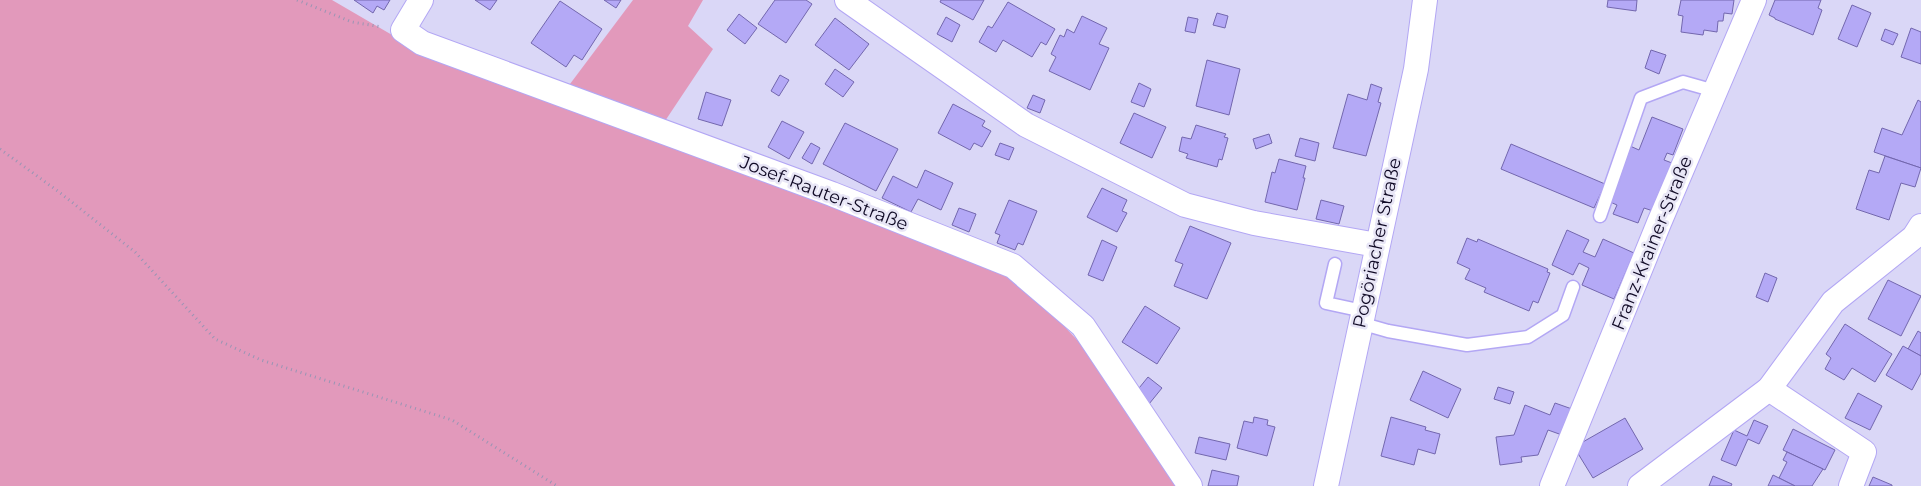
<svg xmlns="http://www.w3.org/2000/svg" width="1921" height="486" viewBox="0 0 1921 486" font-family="Montserrat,sans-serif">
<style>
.green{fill:#e299bb}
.building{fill:#b4a9f6;stroke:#7367ae}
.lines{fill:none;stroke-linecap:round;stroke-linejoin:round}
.lane-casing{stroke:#b3a7f4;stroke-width:15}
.street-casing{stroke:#b3a7f4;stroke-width:26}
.path{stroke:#9995b4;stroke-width:3;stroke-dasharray:1 4;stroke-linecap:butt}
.lane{stroke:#fff;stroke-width:12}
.street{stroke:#fff;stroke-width:24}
.labels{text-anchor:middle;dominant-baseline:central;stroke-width:5;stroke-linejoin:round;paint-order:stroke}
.street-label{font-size:18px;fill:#100a25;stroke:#e8e6f6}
</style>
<rect width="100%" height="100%" fill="#dad7f7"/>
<polygon class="green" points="0,0 332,0 423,53 558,100 633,0 703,0 688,26 713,49 655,136 1011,270 1079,342 1176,486 0,486"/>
<g class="building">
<polygon points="354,0 390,0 384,10 377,6 373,13"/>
<polygon points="475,0 497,0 490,10"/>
<polygon points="604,0 621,0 616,8"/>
<polygon points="775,0 806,0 812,4 786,43 758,24"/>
<polygon points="941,0 984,0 973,20 940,2"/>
<polygon points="1608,0 1637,0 1636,11 1607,7"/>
<polygon points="1681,0 1734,0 1732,14 1724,13 1723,21 1718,21 1717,32 1704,30 1703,35 1681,32 1683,16 1678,15"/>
<polygon points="1775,0 1821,0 1818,8 1822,10 1813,35 1775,19 1775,18 1769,15"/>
<polygon points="560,1 602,29 582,60 574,55 566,67 531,43"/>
<polygon points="1008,2 1055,29 1046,45 1041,42 1032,57 1003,40 996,52 979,42 988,26 992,28"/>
<polygon points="1852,5 1871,13 1857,47 1838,39"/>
<polygon points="1217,13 1228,16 1225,28 1213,25"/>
<polygon points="739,14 757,28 745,44 727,30"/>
<polygon points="1082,16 1107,28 1099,44 1109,48 1090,90 1049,71 1056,57 1051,54 1060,35 1064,37 1067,29 1074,33"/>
<polygon points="946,17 960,25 952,42 937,34"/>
<polygon points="1188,17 1198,19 1195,33 1185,31"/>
<polygon points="835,18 869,44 849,70 815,45"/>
<polygon points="1911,28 1921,32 1921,64 1901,57"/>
<polygon points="1885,29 1898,34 1893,45 1881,40"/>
<polygon points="1651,50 1666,55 1659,74 1645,68"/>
<polygon points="1207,60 1240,69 1229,115 1196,106"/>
<polygon points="835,69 854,82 843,97 825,84"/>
<polygon points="780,75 789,80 779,96 771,91"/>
<polygon points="1139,83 1151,89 1144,107 1131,102"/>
<polygon points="1371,84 1382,88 1378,102 1381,103 1366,156 1333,148 1348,94 1367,100"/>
<polygon points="706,92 731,100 722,126 698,119"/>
<polygon points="1033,95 1045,100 1040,113 1027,108"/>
<polygon points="1918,100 1921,102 1921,168 1874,152 1882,128 1902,135"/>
<polygon points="953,104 985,121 982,126 991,131 982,147 974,143 970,150 938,133"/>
<polygon points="1134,113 1166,127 1152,158 1120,143"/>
<polygon points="1652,117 1683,129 1673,155 1667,153 1664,160 1672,163 1653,211 1644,208 1638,223 1613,214 1617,205 1608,201 1630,146 1639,150"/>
<polygon points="782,121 804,132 789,159 768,147"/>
<polygon points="845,123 898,149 876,191 823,164"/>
<polygon points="1196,125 1226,134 1224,137 1228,138 1222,160 1219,159 1217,167 1186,158 1188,154 1179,151 1182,137 1191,139"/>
<polygon points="1269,134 1272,143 1256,149 1253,139"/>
<polygon points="1300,138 1319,143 1315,161 1295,156"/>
<polygon points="811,143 820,148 812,164 802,158"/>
<polygon points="1000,143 1014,148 1009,160 995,155"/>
<polygon points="1511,144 1605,184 1594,208 1501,169"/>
<polygon points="1885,156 1921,168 1915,187 1901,183 1889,220 1856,209 1869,170 1879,173"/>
<polygon points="1279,159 1306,166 1303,178 1305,178 1297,210 1265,202 1272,172 1275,173"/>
<polygon points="925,170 953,183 941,210 918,199 911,212 882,198 893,176 917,188"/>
<polygon points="1102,188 1127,200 1122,211 1127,213 1117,232 1087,217"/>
<polygon points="1009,200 1037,211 1023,245 1018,243 1015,250 997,243 1000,235 995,233"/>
<polygon points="1321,200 1344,206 1339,224 1316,219"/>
<polygon points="959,208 976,214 969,232 952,225"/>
<polygon points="1190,226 1231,243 1207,299 1174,286 1183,264 1175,261"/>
<polygon points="1567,230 1589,240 1583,252 1595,257 1603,239 1634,253 1614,299 1582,285 1589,268 1579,263 1573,275 1552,265"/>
<polygon points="1467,238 1477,242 1478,239 1548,269 1547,272 1550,273 1538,303 1533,301 1529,311 1484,292 1486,288 1465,279 1470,269 1457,263"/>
<polygon points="1102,240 1117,247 1103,281 1088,275"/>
<polygon points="1765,273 1777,278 1768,302 1756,297"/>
<polygon points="1888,280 1921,296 1901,336 1868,319"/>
<polygon points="1145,306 1180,328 1157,364 1122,342"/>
<polygon points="1845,324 1892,354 1875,382 1852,368 1844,380 1825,369 1831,358 1826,354"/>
<polygon points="1918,331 1921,333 1921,356 1908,349"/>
<polygon points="1903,346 1921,356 1921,373 1912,390 1886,375"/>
<polygon points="1423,371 1461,389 1448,418 1410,400"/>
<polygon points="1148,377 1162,388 1149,404 1135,393"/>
<polygon points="1498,387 1514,392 1510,404 1494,399"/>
<polygon points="1858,393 1882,406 1870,430 1845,418"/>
<polygon points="1555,403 1572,409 1562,435 1548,430 1538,455 1521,457 1522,462 1500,465 1496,437 1514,435 1525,405 1550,415"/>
<polygon points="1254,417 1268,420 1267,425 1275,427 1267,456 1237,448 1244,421 1253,423"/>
<polygon points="1391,417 1426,427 1425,430 1440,434 1435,454 1418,449 1414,465 1381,456"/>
<polygon points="1625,418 1643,449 1593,478 1574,447"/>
<polygon points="1754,420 1768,426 1759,444 1748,439 1736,466 1721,460 1734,430 1747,436"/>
<polygon points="1793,429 1835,450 1825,470 1783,450"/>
<polygon points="1199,437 1230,444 1226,460 1195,453"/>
<polygon points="1787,452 1823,469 1812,486 1795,486 1779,478 1787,462 1783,460"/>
<polygon points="1212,470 1239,476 1237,486 1208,486"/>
<polygon points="1773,475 1795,486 1768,486"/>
<polygon points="1713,476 1732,484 1731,486 1709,486"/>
<polygon points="1873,477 1892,485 1892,486 1869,486"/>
</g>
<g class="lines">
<defs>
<g id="lane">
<polyline points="1600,216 1641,98 1683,82 1715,91"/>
<polyline points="1335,264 1326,303 1363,311"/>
<polyline points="1360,323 1388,331 1467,345 1528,337 1563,315 1573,287"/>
</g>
<g id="street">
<polyline points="421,0 403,30 422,43 832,194 1013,266 1083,326 1190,486"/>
<polyline points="847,0 1026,125 1185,205 1254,223 1377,245"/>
<polyline points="1769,389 1864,452 1851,486"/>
<polyline points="1326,486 1416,69 1425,0"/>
<polyline points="1552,486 1659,223 1754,0"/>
<polyline points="1640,486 1769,389 1833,302 1914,237 1921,226"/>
</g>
</defs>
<use href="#lane" class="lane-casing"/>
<use href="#street" class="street-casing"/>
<g class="path">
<polyline points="297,0 352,22 382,27"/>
<polyline points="0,149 59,192 135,252 215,339 261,360 452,420 557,486"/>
</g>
<use href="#lane" class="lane"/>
<use href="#street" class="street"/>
</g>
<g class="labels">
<g class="street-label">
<text transform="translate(824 193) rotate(21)">Josef-Rauter-Straße</text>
<text transform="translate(1377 243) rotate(-78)">Pogöriacher Straße</text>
<text transform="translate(1652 243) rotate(-68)">Franz-Krainer-Straße</text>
</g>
</g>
</svg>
